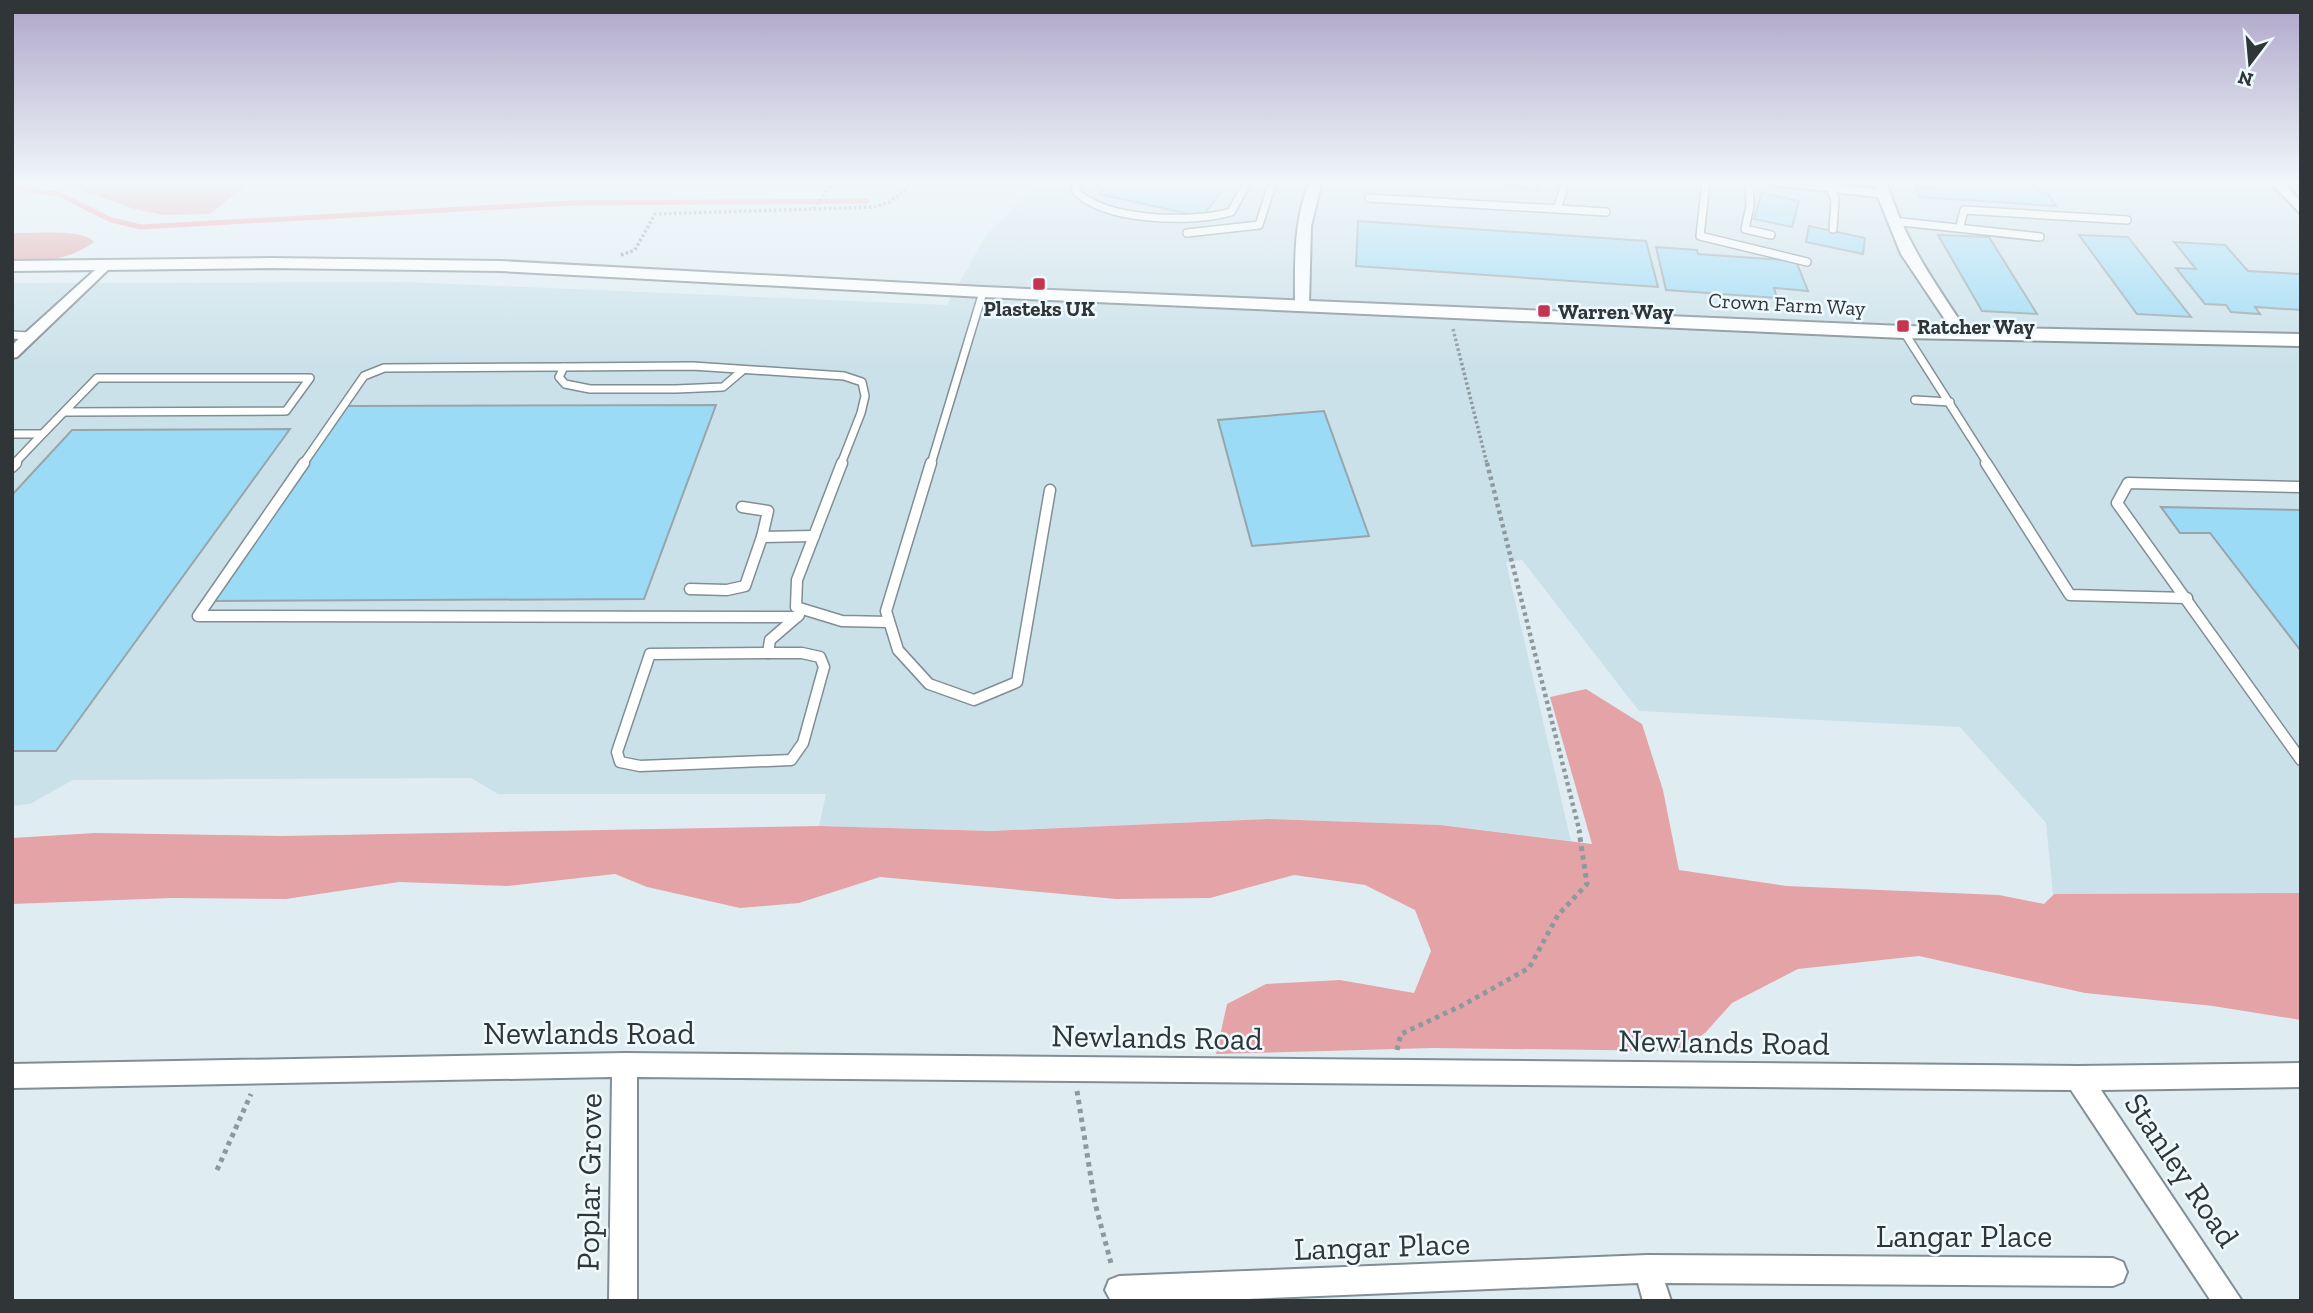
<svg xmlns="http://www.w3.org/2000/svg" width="2313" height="1313" viewBox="0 0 2313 1313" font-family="'Zilla Slab',serif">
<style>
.built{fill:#cbe1ea}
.green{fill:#e4a4a7}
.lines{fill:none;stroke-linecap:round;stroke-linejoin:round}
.stream{stroke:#f7929a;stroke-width:5}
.building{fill:#9cdbf5;stroke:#98a5ab;stroke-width:2}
.service-far1-casing{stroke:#818e94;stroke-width:10}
.service-casing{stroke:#818e94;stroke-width:13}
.minor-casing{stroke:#818e94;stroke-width:4}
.tertiary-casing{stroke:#818e94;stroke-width:4}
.path-far2{stroke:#8f999d;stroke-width:3.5;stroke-dasharray:2.5 2.5;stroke-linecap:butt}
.path-far1{stroke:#8f999d;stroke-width:4.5;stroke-dasharray:3.5 3.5;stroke-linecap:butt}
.path{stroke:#8f999d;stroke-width:5;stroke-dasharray:4.5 4.5;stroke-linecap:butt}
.service-far1{stroke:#fff;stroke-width:7}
.service{stroke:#fff;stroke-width:10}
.minor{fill:#fff;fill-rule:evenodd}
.tertiary{fill:#fff;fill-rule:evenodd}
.poi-dot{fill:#c5354e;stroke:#eefaff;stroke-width:2.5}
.labels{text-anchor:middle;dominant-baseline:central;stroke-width:5;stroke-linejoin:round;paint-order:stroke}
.far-street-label{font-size:21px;fill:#303638;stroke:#eefaff}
.far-poi-label{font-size:21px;font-weight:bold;fill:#303638;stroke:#eefaff;text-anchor:start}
.near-street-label{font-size:32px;fill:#303638;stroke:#eefaff}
</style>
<rect width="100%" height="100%" fill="#dfedf3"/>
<polygon class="built" points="1041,181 2301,181 2301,893 2053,894 2046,823 1960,727 1639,711 1522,560 1506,562 1571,841 1440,825 1268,819 991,831 819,826 826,794 498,794 471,778 73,780 30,804 12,806 12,283 406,282 947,305 986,235"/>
<g class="green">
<polygon points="56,181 171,181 245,186 210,214 164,215 134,209"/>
<path d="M12,233C32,234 82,228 94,242C65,262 47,260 12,261Z"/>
<polygon points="1586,689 1642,724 1663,790 1679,870 1786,886 1999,895 2044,904 2054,894 2301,893 2301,1020 2213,1006 2085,993 1919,956 1798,969 1732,1003 1705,1033 1677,1051 1433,1048 1216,1054 1227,1004 1266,984 1340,980 1414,993 1431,951 1415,910 1365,885 1294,875 1210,898 1116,899 880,877 799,903 740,908 647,887 615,874 507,886 399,882 286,899 172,898 12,904 12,838 95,833 281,836 819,826 991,831 1268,819 1440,825 1592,844 1550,697"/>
</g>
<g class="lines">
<polyline class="stream" points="12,187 59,194 111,220 141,227 569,203 867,201"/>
</g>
<g class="building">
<polygon points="1111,181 1255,181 1250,188 1228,183 1202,217 1099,194"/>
<polygon points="1484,181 1542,181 1539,191"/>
<polygon points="1937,181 2037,181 2039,184 2034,184 2040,193 2048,194 2056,206 1920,197 1915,187 1941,188"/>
<polygon points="1762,193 1799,201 1792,227 1754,219"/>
<polygon points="1358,221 1646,241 1658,287 1356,266"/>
<polygon points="1809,226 1865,238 1863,254 1806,242"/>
<polygon points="1938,235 1989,237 2037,314 1982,311"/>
<polygon points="2079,235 2128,237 2191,317 2137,314"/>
<polygon points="2174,242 2225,245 2248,271 2301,274 2301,310 2255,307 2260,314 2231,312 2226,305 2205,304 2176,268 2196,269"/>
<polygon points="1656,247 1697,250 1698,254 1796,261 1808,291 1774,288 1777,298 1666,290"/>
<polygon points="716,405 644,599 213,601 347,406"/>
<polygon points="1324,411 1369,536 1252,546 1218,420"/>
<polygon points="290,429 56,751 12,751 12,495 72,430"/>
<polygon points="2161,507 2301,510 2301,651 2210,533 2180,533"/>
</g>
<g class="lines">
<defs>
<g id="service-far1">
<path d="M1078,181L1075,190C1103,222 1193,223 1231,212L1245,187"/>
<polyline points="1706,181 1700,236 1807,262"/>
<polyline points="1749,181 1750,206 1745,229 1771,235"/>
<polyline points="1830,187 1835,200 1833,229"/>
<polyline points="1369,198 1557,209 1566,181"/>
<polyline points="1557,209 1606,212"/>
<polyline points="1892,221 2040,237"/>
<polyline points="1960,226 1964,210 2127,220"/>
<polyline points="1187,233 1259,225 1273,181"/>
<polyline points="1904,332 1988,464"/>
<polyline points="12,335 30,336"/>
<polyline points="743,370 723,387 676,389 590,389 565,384 559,377 564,367 693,366 844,376 862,382 865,396 861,413 841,464"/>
<polyline points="1915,400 1950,402"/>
<polyline points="12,434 42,434"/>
<path d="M14,464C41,435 69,407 97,378H310L286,411L64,412"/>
<polyline points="303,464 364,376 384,368 564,367"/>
<polyline points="931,464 983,292"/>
</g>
<g id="service">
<polyline points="304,463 198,616 797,617"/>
<polyline points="842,463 797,580 796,607 842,621 889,622"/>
<polyline points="931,463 886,611 898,650 929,684 974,700 1017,682 1050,490"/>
<polyline points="1986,463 2070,595 2187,598"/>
<polyline points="12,467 16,463"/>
<polyline points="2301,487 2128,483 2117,503 2301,760"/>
<polyline points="742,507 768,511 762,537"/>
<polyline points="690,589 727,590 745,586 762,537 814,536"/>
<polygon points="768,653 802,653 820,657 824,667 803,743 791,760 640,766 620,762 617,752 650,654"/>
<polyline points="768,653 770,640 799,615"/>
</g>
<g id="minor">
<path d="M1310,181H1322L1311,226L1309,305L1302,309L1295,305C1295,263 1293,221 1310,181Z"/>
<path d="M1768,181H1808L1876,189L1874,181H1886C1905,242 1933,280 1968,333L1966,336H1956L1901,254L1878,197L1774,185Z"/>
<polygon points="2269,181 2282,181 2301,202 2301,214"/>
<polygon points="106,260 111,261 111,267 17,357 12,358 12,345"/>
<polygon points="625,1053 2078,1066 2301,1063 2301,1087 2101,1090 2242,1301 2211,1301 2071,1090 637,1077 637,1301 609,1301 612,1077 12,1088 12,1064"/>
<polygon points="1647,1255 2113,1258 2123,1262 2127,1272 2123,1282 2113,1286 1665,1283 1671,1301 1643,1301 1638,1283 1200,1301 1111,1301 1105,1290 1109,1280 1119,1276"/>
</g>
<polygon id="tertiary" points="271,258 501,261 983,287 1904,326 2301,334 2301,346 1904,338 983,297 501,271 271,268 12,271 12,261"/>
</defs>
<use href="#service-far1" class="service-far1-casing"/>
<use href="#service" class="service-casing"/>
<use href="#minor" class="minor-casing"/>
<use href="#tertiary" class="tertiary-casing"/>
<g class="path-far2">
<polyline points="814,209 833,181"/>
<polyline points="621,255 635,250 655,214 874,207 890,202 915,181"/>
<polyline points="1453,329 1487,464"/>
</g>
<polyline class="path-far1" points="1487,463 1580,833"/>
<g class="path">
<polyline points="1397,1050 1401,1034 1463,1005 1529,968 1558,915 1587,884 1579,831"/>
<polyline points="1077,1091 1095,1203 1112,1267"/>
<polyline points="217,1170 251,1094"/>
</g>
<use href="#service-far1" class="service-far1"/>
<use href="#service" class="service"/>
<use href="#minor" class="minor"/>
<use href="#tertiary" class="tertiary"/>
</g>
<linearGradient id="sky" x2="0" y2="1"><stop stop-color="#aea6c9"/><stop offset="0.5" stop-color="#f1f7fa"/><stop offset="1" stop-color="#f1f7fa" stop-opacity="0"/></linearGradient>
<rect width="2313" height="365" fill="url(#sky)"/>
<g class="poi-dot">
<rect x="1032" y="277" width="14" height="14" rx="3.5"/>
<rect x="1537" y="304" width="14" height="14" rx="3.5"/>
<rect x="1896" y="319" width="14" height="14" rx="3.5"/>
</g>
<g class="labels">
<g class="far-street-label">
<text transform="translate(1787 304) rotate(3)">Crown Farm Way</text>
</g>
<g class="far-poi-label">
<text x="1039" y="308" text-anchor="middle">Plasteks UK</text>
<text x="1558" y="311">Warren Way</text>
<text x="1917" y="326">Ratcher Way</text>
</g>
<g class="near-street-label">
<text x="589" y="1033">Newlands Road</text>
<text transform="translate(1157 1037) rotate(1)">Newlands Road</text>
<text transform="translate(1724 1042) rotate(1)">Newlands Road</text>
<text transform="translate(2182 1170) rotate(56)">Stanley Road</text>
<text transform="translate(589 1182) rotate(-89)">Poplar Grove</text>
<text x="1964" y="1236">Langar Place</text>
<text transform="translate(1382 1246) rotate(-2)">Langar Place</text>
</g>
</g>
<rect width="2313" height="1313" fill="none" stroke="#303638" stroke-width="28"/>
<g transform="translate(2250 63) rotate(196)" stroke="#eefaff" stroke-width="5" paint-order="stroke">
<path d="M0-5L12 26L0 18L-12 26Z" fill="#303638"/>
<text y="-10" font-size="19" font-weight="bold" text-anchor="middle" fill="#303638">N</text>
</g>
</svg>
